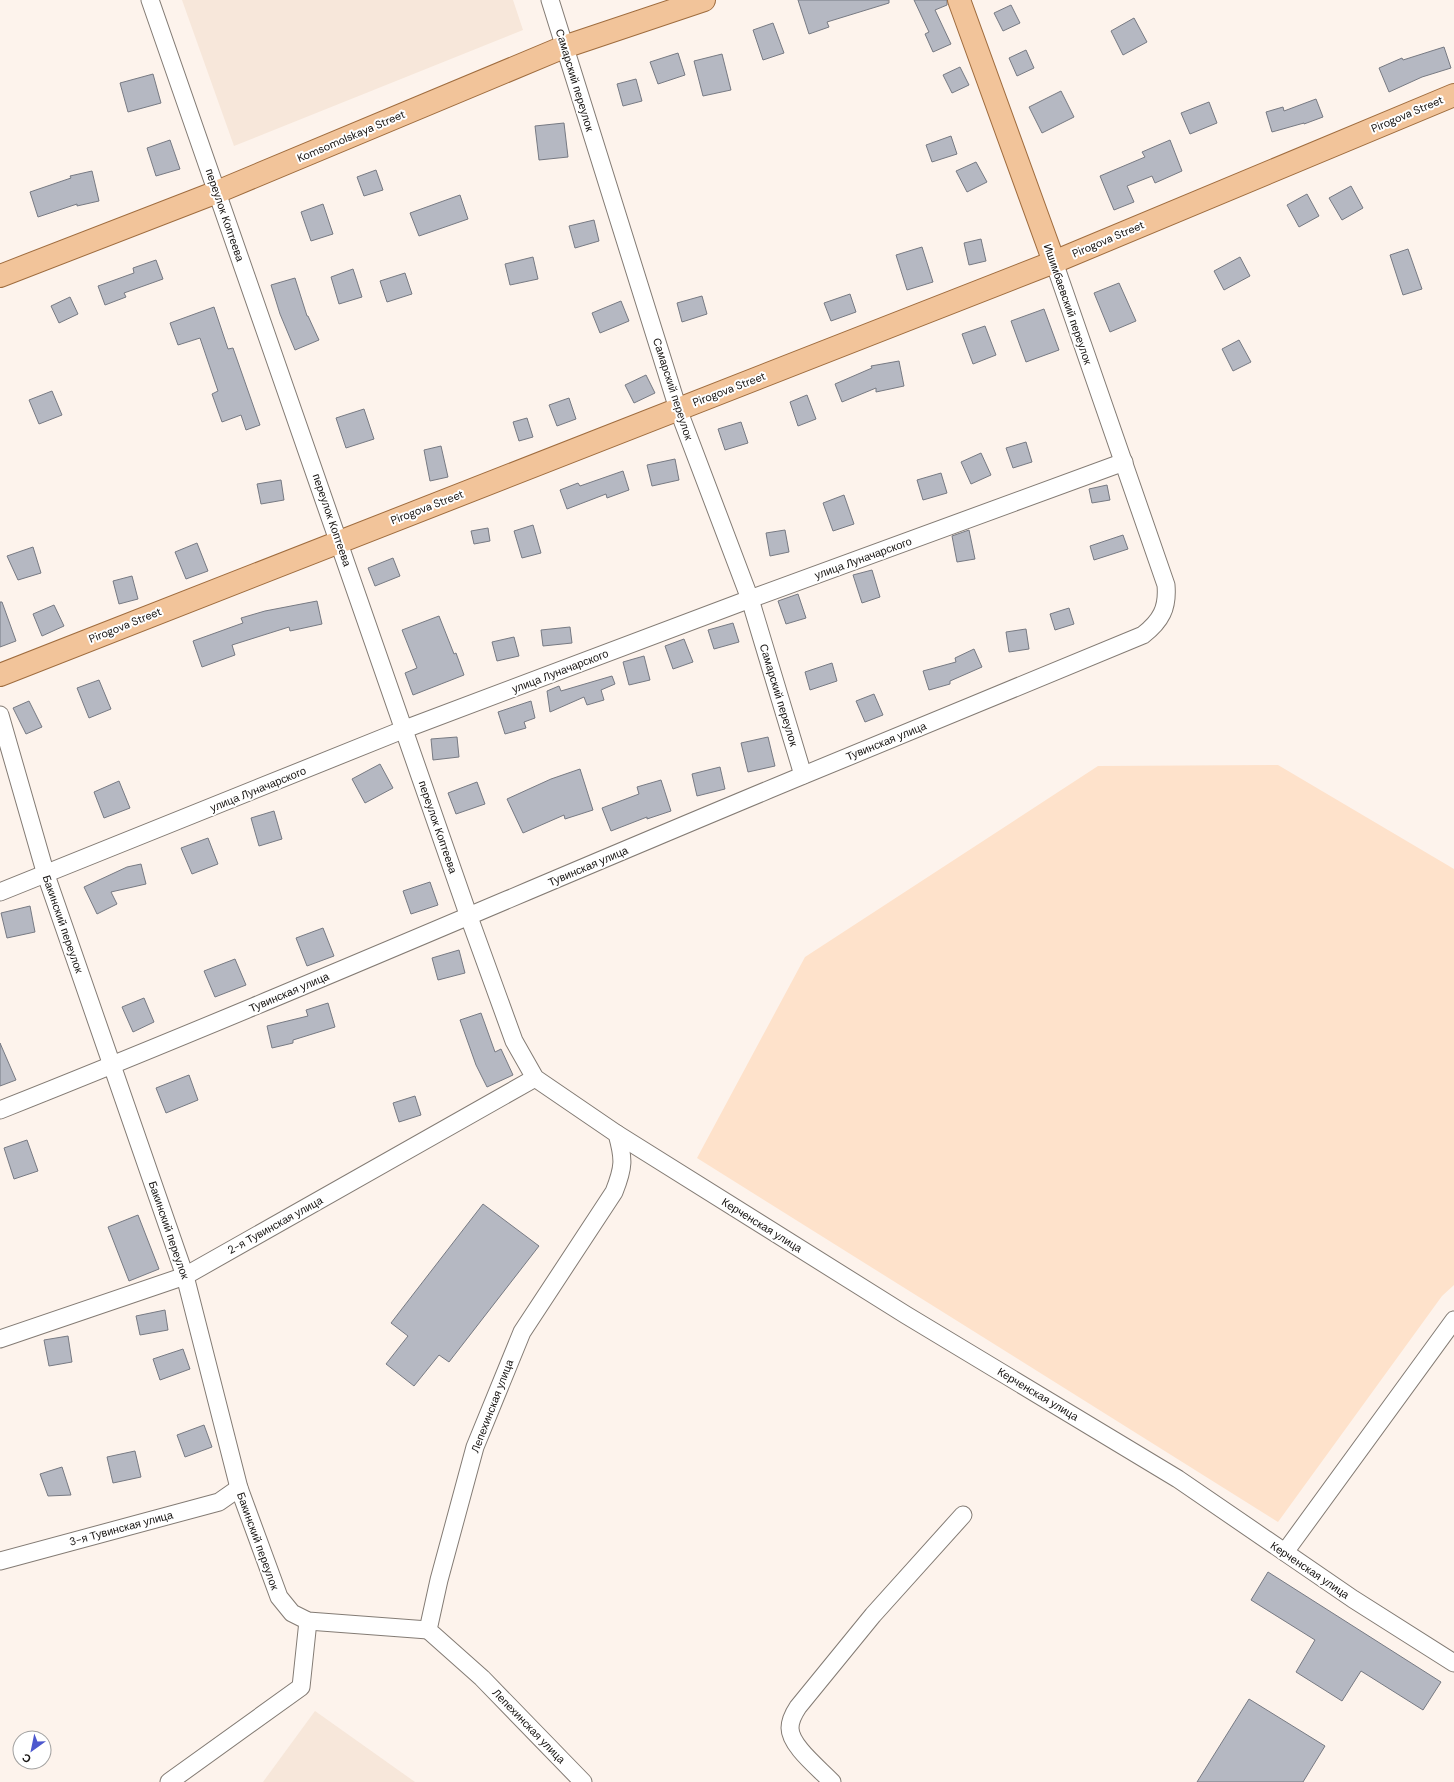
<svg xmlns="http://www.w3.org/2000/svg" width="1454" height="1782" viewBox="0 0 1454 1782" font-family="'DM Sans',sans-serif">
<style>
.built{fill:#f7e7da}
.green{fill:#fee2cb}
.building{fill:#b5b8c2;stroke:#777a83}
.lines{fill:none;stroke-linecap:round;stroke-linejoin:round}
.minor-casing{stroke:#837b74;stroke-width:19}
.major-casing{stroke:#9f6c3e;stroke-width:24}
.minor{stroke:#fff;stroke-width:17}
.major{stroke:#f2c49a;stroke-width:22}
.labels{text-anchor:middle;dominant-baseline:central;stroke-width:4;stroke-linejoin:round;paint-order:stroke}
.street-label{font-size:11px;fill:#151210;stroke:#fff}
</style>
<rect width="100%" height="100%" fill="#fdf3ec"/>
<g class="built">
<polygon points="182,0 513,0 523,30 234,146"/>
<polygon points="315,1711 415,1782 263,1782"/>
</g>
<polygon class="green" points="1278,765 1454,869 1454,1285 1442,1296 1278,1522 697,1158 805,957 1098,766"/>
<g class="building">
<polygon points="798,0 889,0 889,3 827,22 829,27 809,34"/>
<polygon points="914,0 947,0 947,5 935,10 951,44 933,52 925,34 929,32"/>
<polygon points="1011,5 1020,23 1003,31 994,13"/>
<polygon points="1134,18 1147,42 1123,55 1111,31"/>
<polygon points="773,23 784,53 763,60 753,30"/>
<polygon points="1444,47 1451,68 1422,77 1389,92 1379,68 1402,58 1403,60"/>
<polygon points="1026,50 1034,68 1017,76 1009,58"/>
<polygon points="678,53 685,75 658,84 650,62"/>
<polygon points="722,54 731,90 703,96 694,61"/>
<polygon points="960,67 969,85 952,93 943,75"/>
<polygon points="153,74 161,103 128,112 120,83"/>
<polygon points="636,79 642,101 623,106 617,84"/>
<polygon points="1061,91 1074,117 1042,133 1029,107"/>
<polygon points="1316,99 1323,117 1304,124 1304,123 1272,132 1266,112 1283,107 1284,111"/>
<polygon points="1209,102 1217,123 1190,134 1181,113"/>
<polygon points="564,123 568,157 539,160 535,126"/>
<polygon points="951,136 957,154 932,162 926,145"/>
<polygon points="170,140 180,169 156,176 147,148"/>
<polygon points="1170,140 1182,171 1155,183 1152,176 1127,186 1134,202 1114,210 1100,176 1145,157 1142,152"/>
<polygon points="976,162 987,182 967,192 956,171"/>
<polygon points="376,170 383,190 364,196 357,177"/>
<polygon points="92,171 99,201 77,206 77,204 38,217 30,192 71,178 70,176"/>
<polygon points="1351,186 1363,208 1342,220 1329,198"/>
<polygon points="1307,194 1319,216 1299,227 1287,205"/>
<polygon points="460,195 468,219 419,236 410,213"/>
<polygon points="323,204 333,234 311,241 301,212"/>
<polygon points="594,220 599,241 575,248 569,226"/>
<polygon points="981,239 986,261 969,265 964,243"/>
<polygon points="922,247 933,282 907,290 896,255"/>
<polygon points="1408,249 1422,289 1403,295 1390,255"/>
<polygon points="533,257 538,279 510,285 505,264"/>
<polygon points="1240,257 1250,276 1224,290 1214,271"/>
<polygon points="156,260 163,279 124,293 126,297 105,305 98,286 134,273 133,268"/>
<polygon points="353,269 362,297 339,304 331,277"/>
<polygon points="405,273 412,294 387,302 380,281"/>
<polygon points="295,278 307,316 308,316 319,340 295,350 280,314 271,285"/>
<polygon points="1119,283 1136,321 1110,332 1094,293"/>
<polygon points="850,294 856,312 831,321 824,303"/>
<polygon points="702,296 707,314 682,322 677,303"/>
<polygon points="70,297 78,314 59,323 51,306"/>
<polygon points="621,301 629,321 600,333 592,313"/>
<polygon points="214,307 228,349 233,348 260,425 246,430 241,415 222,422 212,394 218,391 200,338 178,345 170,323"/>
<polygon points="1044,309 1059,350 1026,362 1011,321"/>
<polygon points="985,326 996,355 973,364 962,334"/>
<polygon points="1239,340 1251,362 1233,371 1222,349"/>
<polygon points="899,361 904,386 876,392 876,388 842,402 835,384 872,368 871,366"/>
<polygon points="646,375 655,393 634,403 625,385"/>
<polygon points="52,391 62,415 39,424 29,400"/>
<polygon points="807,395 816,419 798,426 790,402"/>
<polygon points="569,398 576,419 557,426 549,405"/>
<polygon points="364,409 374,439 346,448 336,418"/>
<polygon points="527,418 533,437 519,441 513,422"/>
<polygon points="741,422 748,443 725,450 718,429"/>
<polygon points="1026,442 1032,462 1013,468 1006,448"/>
<polygon points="441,446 448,477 430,481 424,450"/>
<polygon points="981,453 991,475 971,484 961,462"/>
<polygon points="675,459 679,480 652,486 647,465"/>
<polygon points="623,471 629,490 607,498 606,494 567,509 560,490 578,483 580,486"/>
<polygon points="941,473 947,493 923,500 917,480"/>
<polygon points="281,480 284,500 261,504 257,484"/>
<polygon points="1107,485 1110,500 1092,503 1089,489"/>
<polygon points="844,495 854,524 833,531 823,503"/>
<polygon points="533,525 541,553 522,558 514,531"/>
<polygon points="488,528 490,541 474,544 471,531"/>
<polygon points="785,530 789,552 770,556 766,533"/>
<polygon points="969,530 975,559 957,562 952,536"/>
<polygon points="1123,535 1128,549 1094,560 1090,546"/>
<polygon points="197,543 208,571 186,579 175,552"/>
<polygon points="33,547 41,573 18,580 7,556"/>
<polygon points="393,558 400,576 375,586 368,568"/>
<polygon points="872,570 880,597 862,603 853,575"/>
<polygon points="132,576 138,599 119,604 113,581"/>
<polygon points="798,594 806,618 786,624 778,601"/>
<polygon points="317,601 322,624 290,631 289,627 232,645 235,655 202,667 193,641 243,623 241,618 265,611"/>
<polygon points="0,602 2,602 16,641 0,647"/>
<polygon points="54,605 64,626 42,636 33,614"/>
<polygon points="1069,608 1074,624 1055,630 1050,614"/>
<polygon points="439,616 454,654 456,653 464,675 413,695 405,673 417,668 402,630"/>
<polygon points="733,623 739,642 714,649 708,630"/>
<polygon points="570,627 572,643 543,646 541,630"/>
<polygon points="1026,629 1029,649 1009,652 1006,632"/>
<polygon points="514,637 519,656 497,661 492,642"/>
<polygon points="684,639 693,662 673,669 665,646"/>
<polygon points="974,649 982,667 950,681 950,684 929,690 923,671 956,662 955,658"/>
<polygon points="644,656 650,680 629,685 623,662"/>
<polygon points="832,663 837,681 810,690 805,672"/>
<polygon points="612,676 615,684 601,690 604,700 587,705 584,697 550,712 547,691 559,686 561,691"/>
<polygon points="99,680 111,709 89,718 77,688"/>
<polygon points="874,694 883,715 865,722 856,701"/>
<polygon points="29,701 42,727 26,734 13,708"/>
<polygon points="531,701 535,718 524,722 526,728 505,734 498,712"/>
<polygon points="457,737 459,757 433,760 431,739"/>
<polygon points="768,737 775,766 748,772 741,743"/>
<polygon points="380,764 393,788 365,803 352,779"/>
<polygon points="720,767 725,789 697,796 692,774"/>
<polygon points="580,769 593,810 565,819 564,815 523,833 507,799 551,779"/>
<polygon points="661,780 671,811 647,819 647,817 611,831 602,808 639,794 637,787"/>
<polygon points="119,781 130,808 104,818 94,792"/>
<polygon points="477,782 485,804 456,814 448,793"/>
<polygon points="274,811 282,839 259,846 251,818"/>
<polygon points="208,838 218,864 192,874 181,848"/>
<polygon points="141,864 146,884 111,892 117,904 97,914 84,887 127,867"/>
<polygon points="430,882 438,905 411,914 403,891"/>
<polygon points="30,906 35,932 7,938 1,913"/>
<polygon points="323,928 334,956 307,966 296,938"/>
<polygon points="459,950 465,973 438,980 432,958"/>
<polygon points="235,959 246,985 215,997 204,971"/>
<polygon points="144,998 154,1022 133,1032 122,1007"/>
<polygon points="328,1003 335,1027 293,1040 293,1043 272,1048 267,1026 308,1016 306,1010"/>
<polygon points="481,1013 495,1052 501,1049 513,1075 487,1087 476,1065 460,1020"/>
<polygon points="0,1043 16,1080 0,1086"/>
<polygon points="189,1075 198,1100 166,1113 156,1088"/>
<polygon points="415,1096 421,1115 399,1122 393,1103"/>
<polygon points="27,1140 38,1171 14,1179 4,1148"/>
<polygon points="483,1204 539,1246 449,1362 439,1355 414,1386 386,1364 408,1336 391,1323"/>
<polygon points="138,1215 159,1269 129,1281 108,1227"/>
<polygon points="165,1310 168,1330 140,1335 136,1316"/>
<polygon points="68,1336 72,1362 49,1366 44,1340"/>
<polygon points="183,1349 190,1369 160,1380 153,1359"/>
<polygon points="204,1425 212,1447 185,1457 177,1435"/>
<polygon points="135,1451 141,1477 113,1483 107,1457"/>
<polygon points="62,1467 71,1495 48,1496 40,1474"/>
<polygon points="1268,1572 1441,1682 1423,1710 1361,1671 1342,1701 1296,1672 1315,1640 1251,1600"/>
<polygon points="1249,1699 1325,1746 1303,1782 1197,1782"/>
</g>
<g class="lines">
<defs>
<g id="minor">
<path d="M150,0L469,917L514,1041L535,1078L617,1134C624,1159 624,1167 614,1192L522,1332L475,1447L439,1580L428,1630L482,1678L583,1782"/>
<polyline points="550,0 678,409 750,599 803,775"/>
<polyline points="0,715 46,875 185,1276 239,1488 279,1597 292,1613 308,1621 428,1630"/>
<polyline points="0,892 405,729 750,599 1124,462"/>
<path d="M0,1110C270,1003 536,886 804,775C917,728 1030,682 1143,635C1161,621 1168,608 1166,585L1054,262"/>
<polyline points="617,1134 906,1315 1178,1479 1353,1599 1454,1663"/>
<polyline points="0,1339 185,1276 535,1078"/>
<polyline points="1285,1552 1454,1320"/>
<polyline points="0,1561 219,1502 239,1488"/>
<polyline points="169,1782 301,1687 308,1621"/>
<path d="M832,1782C820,1769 790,1746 790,1728C790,1721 794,1713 798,1707L873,1615L963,1515"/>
</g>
<g id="major">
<polyline points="959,0 1054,262"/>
<polyline points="0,276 217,192 564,47 704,0"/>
<polyline points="0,675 1054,262 1454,95"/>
</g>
</defs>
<use href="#minor" class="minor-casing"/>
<use href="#major" class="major-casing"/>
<use href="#minor" class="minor"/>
<use href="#major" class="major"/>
</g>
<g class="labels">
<g class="street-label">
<text transform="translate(575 80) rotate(73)">Самарский переулок</text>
<text transform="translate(1407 114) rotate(-23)">Pirogova Street</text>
<text transform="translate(351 136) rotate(-23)">Komsomolskaya Street</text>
<text transform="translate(225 215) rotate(71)">переулок Коптеева</text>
<text transform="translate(1108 239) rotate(-23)">Pirogova Street</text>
<text transform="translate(1068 304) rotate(71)">Ишимбаевский переулок</text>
<text transform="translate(673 389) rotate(72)">Самарский переулок</text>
<text transform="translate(729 389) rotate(-21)">Pirogova Street</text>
<text transform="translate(427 507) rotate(-21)">Pirogova Street</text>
<text transform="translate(332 520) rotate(71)">переулок Коптеева</text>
<text transform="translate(863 558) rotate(-20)">улица Луначарского</text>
<text transform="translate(125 625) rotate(-22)">Pirogova Street</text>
<text transform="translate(560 671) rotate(-21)">улица Луначарского</text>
<text transform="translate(779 695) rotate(73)">Самарский переулок</text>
<text transform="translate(886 741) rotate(-22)">Тувинская улица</text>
<text transform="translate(258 789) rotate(-22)">улица Луначарского</text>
<text transform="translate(438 827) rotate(71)">переулок Коптеева</text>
<text transform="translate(588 866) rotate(-23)">Тувинская улица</text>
<text transform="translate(63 924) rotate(71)">Бакинский переулок</text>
<text transform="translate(289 992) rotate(-23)">Тувинская улица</text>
<text transform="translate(275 1225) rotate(-29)">2-я Тувинская улица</text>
<text transform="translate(762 1225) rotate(32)">Керченская улица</text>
<text transform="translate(169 1230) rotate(71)">Бакинский переулок</text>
<text transform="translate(1038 1394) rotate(31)">Керченская улица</text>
<text transform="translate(492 1406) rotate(-69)">Лепехинская улица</text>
<text transform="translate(121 1528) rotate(-15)">3-я Тувинская улица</text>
<text transform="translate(258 1541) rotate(70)">Бакинский переулок</text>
<text transform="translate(1310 1570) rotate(34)">Керченская улица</text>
<text transform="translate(529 1726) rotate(46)">Лепехинская улица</text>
</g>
</g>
<g transform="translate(32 1750) rotate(213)"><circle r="19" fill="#ffffff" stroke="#a1a09f"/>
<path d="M0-3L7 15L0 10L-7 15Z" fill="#4d58ce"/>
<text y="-6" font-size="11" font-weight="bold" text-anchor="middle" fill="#151210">С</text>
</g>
</svg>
